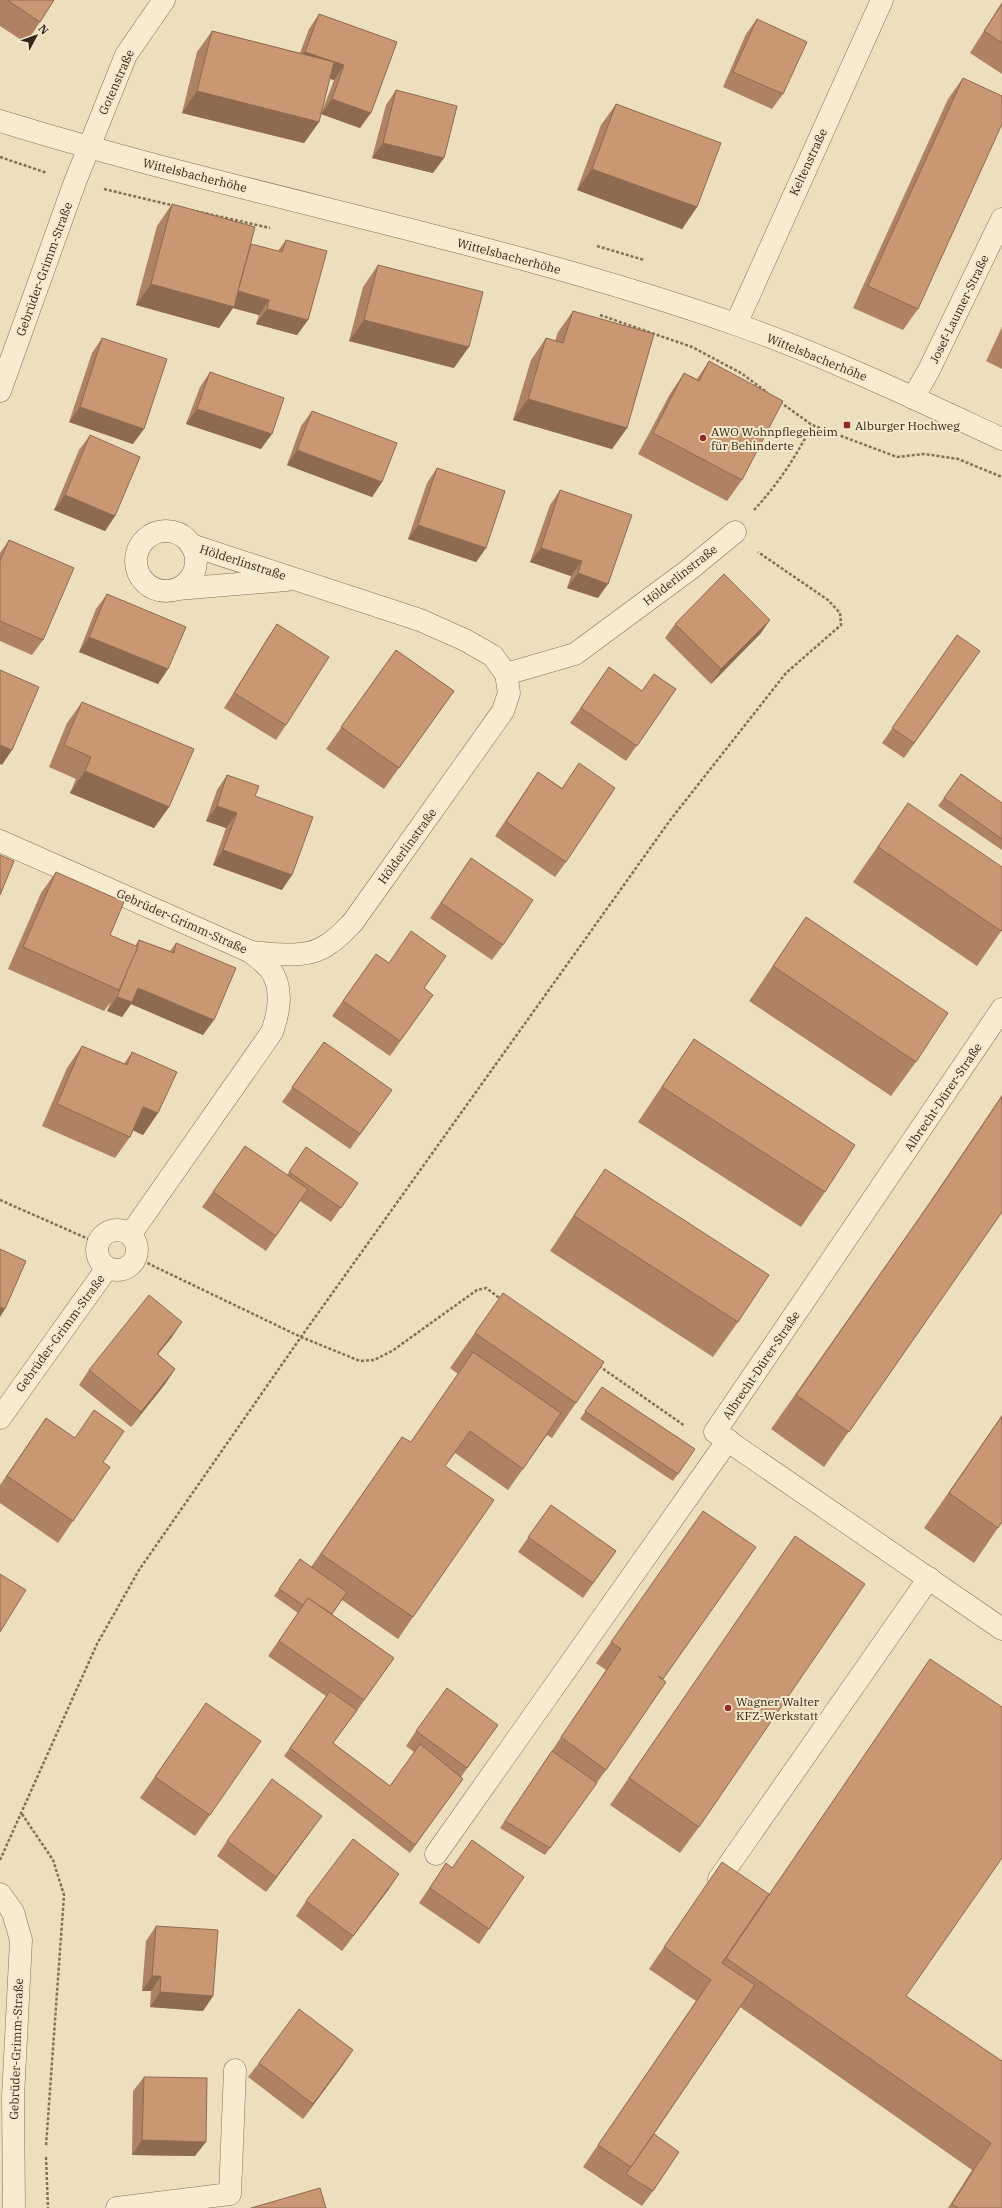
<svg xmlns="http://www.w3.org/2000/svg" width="1002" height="2208" viewBox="0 0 1002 2208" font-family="'IBM Plex Serif',serif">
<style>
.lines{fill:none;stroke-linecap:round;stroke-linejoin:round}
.minor-casing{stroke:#846f57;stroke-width:23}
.path{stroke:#846f57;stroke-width:2.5;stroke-dasharray:3 2;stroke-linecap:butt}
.minor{stroke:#f8ecd0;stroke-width:22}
.wall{fill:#ae8263}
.shaded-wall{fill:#8d6a50}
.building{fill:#ca9773;stroke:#8d6a50}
.poi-dot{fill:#922829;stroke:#f4e9cc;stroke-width:1.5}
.labels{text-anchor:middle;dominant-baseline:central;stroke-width:4;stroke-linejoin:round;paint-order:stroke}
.street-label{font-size:12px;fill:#33271b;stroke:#f4e9cc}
.poi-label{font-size:12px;fill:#33271b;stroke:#f4e9cc;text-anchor:start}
</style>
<rect width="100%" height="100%" fill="#eddebd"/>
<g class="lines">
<defs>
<g id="minor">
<path d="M0,121C243,196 495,240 735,324C826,356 914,398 1002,439"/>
<polyline points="736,324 882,0"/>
<polyline points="0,391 75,182 126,55 164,0"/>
<polyline points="913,398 929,370 1002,219"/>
<circle cx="166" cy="561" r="30"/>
<path d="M191,545L420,620L465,640L493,656L506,674L509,693L503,711L353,922C346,929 339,937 330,943C309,960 277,954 251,952"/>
<polyline points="177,589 286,580"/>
<polyline points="506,674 575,654 690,569 735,532"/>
<path d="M0,841L251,952C257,957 265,963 270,969C284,988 279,1012 272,1032L130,1235"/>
<polyline points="1002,1009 715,1432 1002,1629"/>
<circle cx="117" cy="1250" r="20"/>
<polyline points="0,1418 107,1268"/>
<polyline points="436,1854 728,1440"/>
<polyline points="719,1879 929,1578"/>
<polyline points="0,1894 13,1912 21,1940 13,2097 14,2208"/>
<polyline points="117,2208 230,2194 235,2070"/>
</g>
</defs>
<use href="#minor" class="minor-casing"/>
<g class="path">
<polyline points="0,157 47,173"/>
<polyline points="104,189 175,206"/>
<polyline points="191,210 270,228"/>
<polyline points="597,246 644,260"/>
<polyline points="600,315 692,347 741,373 768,393"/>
<polyline points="780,402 812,425 897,457 924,454 958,459 1002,477"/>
<path d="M754,510C778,484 796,457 812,425"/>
<polyline points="0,1200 93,1241"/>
<polyline points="143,1261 301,1337 360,1361 374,1360 392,1351 477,1290 486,1288 501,1299"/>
<polyline points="599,1366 685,1426"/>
<polyline points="22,1814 53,1860 64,1895 46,2146"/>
<polyline points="0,1860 97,1644 139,1570 301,1337 671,819 786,673 841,625 840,613 828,600 758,552"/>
<polyline points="46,2157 48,2208"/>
</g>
<use href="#minor" class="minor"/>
</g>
<g class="wall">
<polygon points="0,0 54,0 40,22 26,43 0,26"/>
<polygon points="1002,2 1002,74 970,53"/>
<polygon points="319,14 397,42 360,128 321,114 334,80 330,79 319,122 304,143 182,113 197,52 212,31 300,53 309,29"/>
<polygon points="757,19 783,94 772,109 723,87 746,34"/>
<polygon points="963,78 918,309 903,330 853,308 948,99"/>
<polygon points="396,90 433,173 372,158 386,105"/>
<polygon points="616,104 697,207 682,229 577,190 601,125"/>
<polygon points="172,204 251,244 278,251 286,240 308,320 297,335 256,324 259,315 233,308 219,328 136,305 157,226"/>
<polygon points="378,265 454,368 349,341 363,287"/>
<polygon points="573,311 627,428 612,449 513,420 531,360 546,338 555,341 558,332"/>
<polygon points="1002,327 1002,369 986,361"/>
<polygon points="102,338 133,444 69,422 92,353"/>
<polygon points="709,361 742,480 727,501 638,454 670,394 684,373 697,379"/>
<polygon points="210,372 261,449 186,424 200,387"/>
<polygon points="312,411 382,482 372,497 287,465 301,426"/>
<polygon points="90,435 115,516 105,531 54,510 79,450"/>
<polygon points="437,468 486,548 476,562 408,539 427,483"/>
<polygon points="560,490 598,598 567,588 571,576 530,562 550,505"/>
<polygon points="9,540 43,640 32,655 0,641 0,553"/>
<polygon points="107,594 168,669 158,684 79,652 96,609"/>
<polygon points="770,620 760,634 711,684 665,638 675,624"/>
<polygon points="277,624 286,725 276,740 224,708 267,639"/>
<polygon points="957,635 980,651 904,758 882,743"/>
<polygon points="396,650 454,691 384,789 326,749"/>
<polygon points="609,667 642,691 676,689 626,761 570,723"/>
<polygon points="82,702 169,807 154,828 70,793 76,779 49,767 67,723"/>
<polygon points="579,763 566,862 555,877 495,836 538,772 562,788"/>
<polygon points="961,774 1002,803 1002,850 938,806"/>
<polygon points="227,775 255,796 282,890 213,865 226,828 206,821 217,790"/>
<polygon points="908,803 1002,930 977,966 853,882"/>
<polygon points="471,858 503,945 492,960 430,918"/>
<polygon points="56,872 110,935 135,946 139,940 170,951 176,943 203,1035 131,1004 122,1017 107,1011 111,1002 104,1011 8,969 41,893"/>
<polygon points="806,917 916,1062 891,1096 749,1001"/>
<polygon points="376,954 433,995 390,1056 332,1016"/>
<polygon points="694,1039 825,1192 801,1227 638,1122 670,1074"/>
<polygon points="324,1042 392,1090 350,1149 282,1102"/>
<polygon points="82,1046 124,1064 132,1052 158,1113 143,1135 133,1130 130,1137 115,1158 42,1126 67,1068"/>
<polygon points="1002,1095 1002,1212 824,1467 771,1429 919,1218"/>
<polygon points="245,1146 287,1175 306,1147 358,1183 331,1222 300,1201 266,1251 202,1207"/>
<polygon points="605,1169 738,1322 713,1357 550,1251 581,1204"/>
<polygon points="503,1293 576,1403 552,1438 547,1435 508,1490 455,1453 445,1466 413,1617 398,1639 342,1600 332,1614 394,1658 354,1715 333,1743 390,1786 414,1752 406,1746 416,1731 498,1725 461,1777 463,1779 410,1853 284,1756 326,1696 268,1656 298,1613 274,1596 300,1559 311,1567 402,1437 411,1442 458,1374 450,1368"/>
<polygon points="172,1337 158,1354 175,1369 165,1384 131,1427 79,1385 89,1370"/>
<polygon points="602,1387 695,1449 673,1481 580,1419"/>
<polygon points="1002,1415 1002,1522 974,1563 924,1528"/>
<polygon points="46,1418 103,1462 73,1521 58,1543 0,1503 0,1485"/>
<polygon points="551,1505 616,1551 583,1598 518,1552"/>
<polygon points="756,1547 663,1679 606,1770 545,1855 500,1828 606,1670 596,1663 611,1642"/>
<polygon points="777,1563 699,1827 680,1853 610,1805"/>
<polygon points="930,1659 906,1996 1002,2061 1002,2208 948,2208 972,2170 740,2007 654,2134 653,2191 642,2206 583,2167 696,2001 649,1969 722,1862 757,1912"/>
<polygon points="206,1703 210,1815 195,1836 140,1798"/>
<polygon points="311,1831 266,1892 217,1856 227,1841"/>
<polygon points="446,1863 452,1868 524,1877 479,1944 419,1903"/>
<polygon points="389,1889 342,1951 296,1916 306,1901"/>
<polygon points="156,1926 213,1996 203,2011 150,2007 151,1991 142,1991 146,1941"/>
<polygon points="353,2050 303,2119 248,2077 259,2063"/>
<polygon points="144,2077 195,2156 132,2155 133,2091"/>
</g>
<g class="shaded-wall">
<polygon points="305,52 344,65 334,80 295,67"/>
<polygon points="197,91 319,122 304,143 182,113"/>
<polygon points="332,99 371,113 360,128 321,114"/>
<polygon points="383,143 444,158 433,173 372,158"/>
<polygon points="592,169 697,207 682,229 577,190"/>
<polygon points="151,284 238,291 269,300 259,315 233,308 219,328 136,305"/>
<polygon points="267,309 308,320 297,335 256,324"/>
<polygon points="364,320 469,347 454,368 349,341"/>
<polygon points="528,399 627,428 612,449 513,420"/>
<polygon points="80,407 144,429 133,444 69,422"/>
<polygon points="197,409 272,434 261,449 186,424"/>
<polygon points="297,450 382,482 372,497 287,465"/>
<polygon points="65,495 115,516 105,531 54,510"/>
<polygon points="418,525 486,548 476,562 408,539"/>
<polygon points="541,548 582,561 571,576 530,562"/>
<polygon points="578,573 608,584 598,598 567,588"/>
<polygon points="770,620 760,634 711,684 721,669"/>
<polygon points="89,637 168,669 158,684 79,652"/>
<polygon points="0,745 12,750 2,765 0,764"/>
<polygon points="85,771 169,807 154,828 70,793"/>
<polygon points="217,806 237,813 226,828 206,821"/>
<polygon points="223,850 292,875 282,890 213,865"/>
<polygon points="138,988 214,1020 203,1035 131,1004 122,1017 107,1011 117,997"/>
<polygon points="143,1107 158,1113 143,1135 128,1128"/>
<polygon points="0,1307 5,1309 0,1317"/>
<polygon points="182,1322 172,1337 146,1369 157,1354"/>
<polygon points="175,1369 165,1384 131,1427 141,1412"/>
<polygon points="322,1816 311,1831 266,1892 276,1877"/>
<polygon points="399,1874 389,1889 342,1951 353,1936"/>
<polygon points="152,1976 161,1976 151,1991 142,1991"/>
<polygon points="160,1992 213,1996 203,2011 150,2007"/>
<polygon points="353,2050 343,2065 303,2119 313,2104"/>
<polygon points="142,2140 206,2142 195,2156 132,2155"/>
</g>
<g class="building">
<polygon points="7,0 54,0 40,22"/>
<polygon points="1002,4 1002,43 984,31"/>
<polygon points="319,14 397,42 371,113 332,99 344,65 305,52"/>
<polygon points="757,19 807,42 783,94 733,72"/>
<polygon points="212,31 334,62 319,122 197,91"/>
<polygon points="963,78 1002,96 1002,124 918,309 868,286"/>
<polygon points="396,90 457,106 444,158 383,143"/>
<polygon points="616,104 721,143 697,207 592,169"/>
<polygon points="172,204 255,227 234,307 151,284"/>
<polygon points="286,240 327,251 308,320 267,309 269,300 238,291 251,244 282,252"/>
<polygon points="378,265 483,292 469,347 364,320"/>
<polygon points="573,311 654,334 627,428 528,399 546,338 563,343"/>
<polygon points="102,338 167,359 144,429 80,407"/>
<polygon points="709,361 783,401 742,480 653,433 684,373 699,381"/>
<polygon points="210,372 284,398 272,434 197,409"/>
<polygon points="312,411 397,443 382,482 297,450"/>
<polygon points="90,435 140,457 115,516 65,495"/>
<polygon points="437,468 505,491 486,548 418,525"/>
<polygon points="560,490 632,515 608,584 578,573 582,561 541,548"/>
<polygon points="9,540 74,568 43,640 0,621 0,561"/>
<polygon points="724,574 770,620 721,669 675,624"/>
<polygon points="107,594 186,627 168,669 89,637"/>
<polygon points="277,624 329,657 286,725 234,693"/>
<polygon points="957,635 980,651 914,743 892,728"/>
<polygon points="396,650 454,691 399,768 341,727"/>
<polygon points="609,667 642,691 654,674 676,689 637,746 581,708"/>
<polygon points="0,670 39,687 12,750 0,745"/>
<polygon points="82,702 194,749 169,807 85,771 91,757 64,745"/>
<polygon points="579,763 615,788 566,862 506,822 538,772 562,789"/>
<polygon points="961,774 1002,803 1002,839 944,798"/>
<polygon points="227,775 259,786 255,796 313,817 292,875 223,850 237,813 217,806"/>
<polygon points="908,803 1002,867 1002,930 1001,931 878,847"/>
<polygon points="0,855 14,861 0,895"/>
<polygon points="471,858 533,900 503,945 441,903"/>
<polygon points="56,872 124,902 110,935 138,947 119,990 23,947"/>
<polygon points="806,917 948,1013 916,1062 773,966"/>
<polygon points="411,931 446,956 424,988 433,995 400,1041 343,1001 376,954 389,963"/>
<polygon points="139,940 174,953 176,943 236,968 214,1020 138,988 132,1002 117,997 128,969 138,947 137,947"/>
<polygon points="694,1039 855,1145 825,1192 662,1087"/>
<polygon points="324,1042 392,1090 360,1134 292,1087"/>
<polygon points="82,1046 127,1065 132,1052 177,1072 158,1113 143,1107 130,1137 57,1104"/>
<polygon points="1002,1096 1002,1212 849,1432 796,1395 943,1184"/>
<polygon points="245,1146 308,1189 276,1236 213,1192"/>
<polygon points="306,1147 358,1183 341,1208 289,1172"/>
<polygon points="605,1169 769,1275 738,1322 574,1216"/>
<polygon points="0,1249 26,1261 5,1309 0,1307"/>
<polygon points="503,1293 604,1362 576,1403 475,1333"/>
<polygon points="149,1295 182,1322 157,1354 175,1369 141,1412 89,1370"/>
<polygon points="473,1352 561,1413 523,1469 470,1431 445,1466 494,1500 413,1617 321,1554 402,1437 411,1442"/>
<polygon points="602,1387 695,1449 678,1474 585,1411"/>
<polygon points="94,1410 124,1431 103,1462 110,1467 73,1521 7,1476 46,1418 75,1438"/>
<polygon points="1002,1416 1002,1522 998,1528 949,1493"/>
<polygon points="551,1505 616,1551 593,1583 528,1537"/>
<polygon points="703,1511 756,1547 663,1679 658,1676 666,1682 606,1770 561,1737 621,1649 611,1642"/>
<polygon points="795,1536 865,1584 699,1827 629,1778"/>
<polygon points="300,1559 347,1592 332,1614 308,1598 303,1605 279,1589"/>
<polygon points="0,1574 26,1590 0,1632"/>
<polygon points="308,1598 394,1658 364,1700 279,1641"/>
<polygon points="930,1659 1002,1707 1002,1858 906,1996 1002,2061 1002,2208 958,2208 952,2204 991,2143 726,1958"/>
<polygon points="447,1688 498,1725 467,1768 416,1731"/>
<polygon points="330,1691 357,1710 333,1743 390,1786 420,1744 463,1779 415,1845 290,1748"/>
<polygon points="206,1703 261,1741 210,1815 155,1777"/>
<polygon points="552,1751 597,1783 550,1848 505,1821"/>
<polygon points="272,1779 322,1816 276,1877 227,1841"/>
<polygon points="353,1839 399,1874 353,1936 306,1901"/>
<polygon points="472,1840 524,1877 489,1929 430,1888 446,1863 452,1868"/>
<polygon points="722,1862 769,1894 722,1963 755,1985 631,2167 598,2145 711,1980 664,1947"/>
<polygon points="156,1926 218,1930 213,1996 160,1992 161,1976 152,1976"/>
<polygon points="299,2009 353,2050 313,2104 259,2063"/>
<polygon points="144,2077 207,2078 206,2142 142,2140"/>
<polygon points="654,2134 679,2152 653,2191 626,2174"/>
<polygon points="320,2188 326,2208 251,2208"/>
</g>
<g class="poi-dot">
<rect x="843" y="421" width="8" height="8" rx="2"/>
<circle cx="703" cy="438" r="4"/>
<circle cx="728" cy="1708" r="4"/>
</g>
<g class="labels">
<g class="street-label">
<text transform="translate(116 82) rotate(-66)">Gotenstraße</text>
<text transform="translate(808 162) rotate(-65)">Keltenstraße</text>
<text transform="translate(195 175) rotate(14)">Wittelsbacherhöhe</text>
<text transform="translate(509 256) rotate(15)">Wittelsbacherhöhe</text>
<text transform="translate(44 269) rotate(-70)">Gebrüder-Grimm-Straße</text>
<text transform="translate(959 309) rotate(-64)">Josef-Laumer-Straße</text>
<text transform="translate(817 357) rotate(22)">Wittelsbacherhöhe</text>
<text transform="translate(243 562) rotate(18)">Hölderlinstraße</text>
<text transform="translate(680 575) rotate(-38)">Hölderlinstraße</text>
<text transform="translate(407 846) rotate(-54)">Hölderlinstraße</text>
<text transform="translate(182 921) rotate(24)">Gebrüder-Grimm-Straße</text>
<text transform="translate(943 1097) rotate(-56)">Albrecht-Dürer-Straße</text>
<text transform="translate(60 1333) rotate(-54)">Gebrüder-Grimm-Straße</text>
<text transform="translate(761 1365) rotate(-56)">Albrecht-Dürer-Straße</text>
<text transform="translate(16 2049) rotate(-88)">Gebrüder-Grimm-Straße</text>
</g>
<g class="poi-label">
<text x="855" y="425">Alburger Hochweg</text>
<text x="711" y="431">AWO Wohnpflegeheim<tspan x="711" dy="14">für Behinderte</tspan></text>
<text x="736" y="1701">Wagner Walter<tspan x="736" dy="14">KFZ-Werkstatt</tspan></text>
</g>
</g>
<g transform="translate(36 36) rotate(49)" stroke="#f4e9cc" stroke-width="3" paint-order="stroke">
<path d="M0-3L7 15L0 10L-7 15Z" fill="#33271b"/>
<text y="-6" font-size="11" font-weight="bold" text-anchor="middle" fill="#33271b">N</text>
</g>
</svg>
